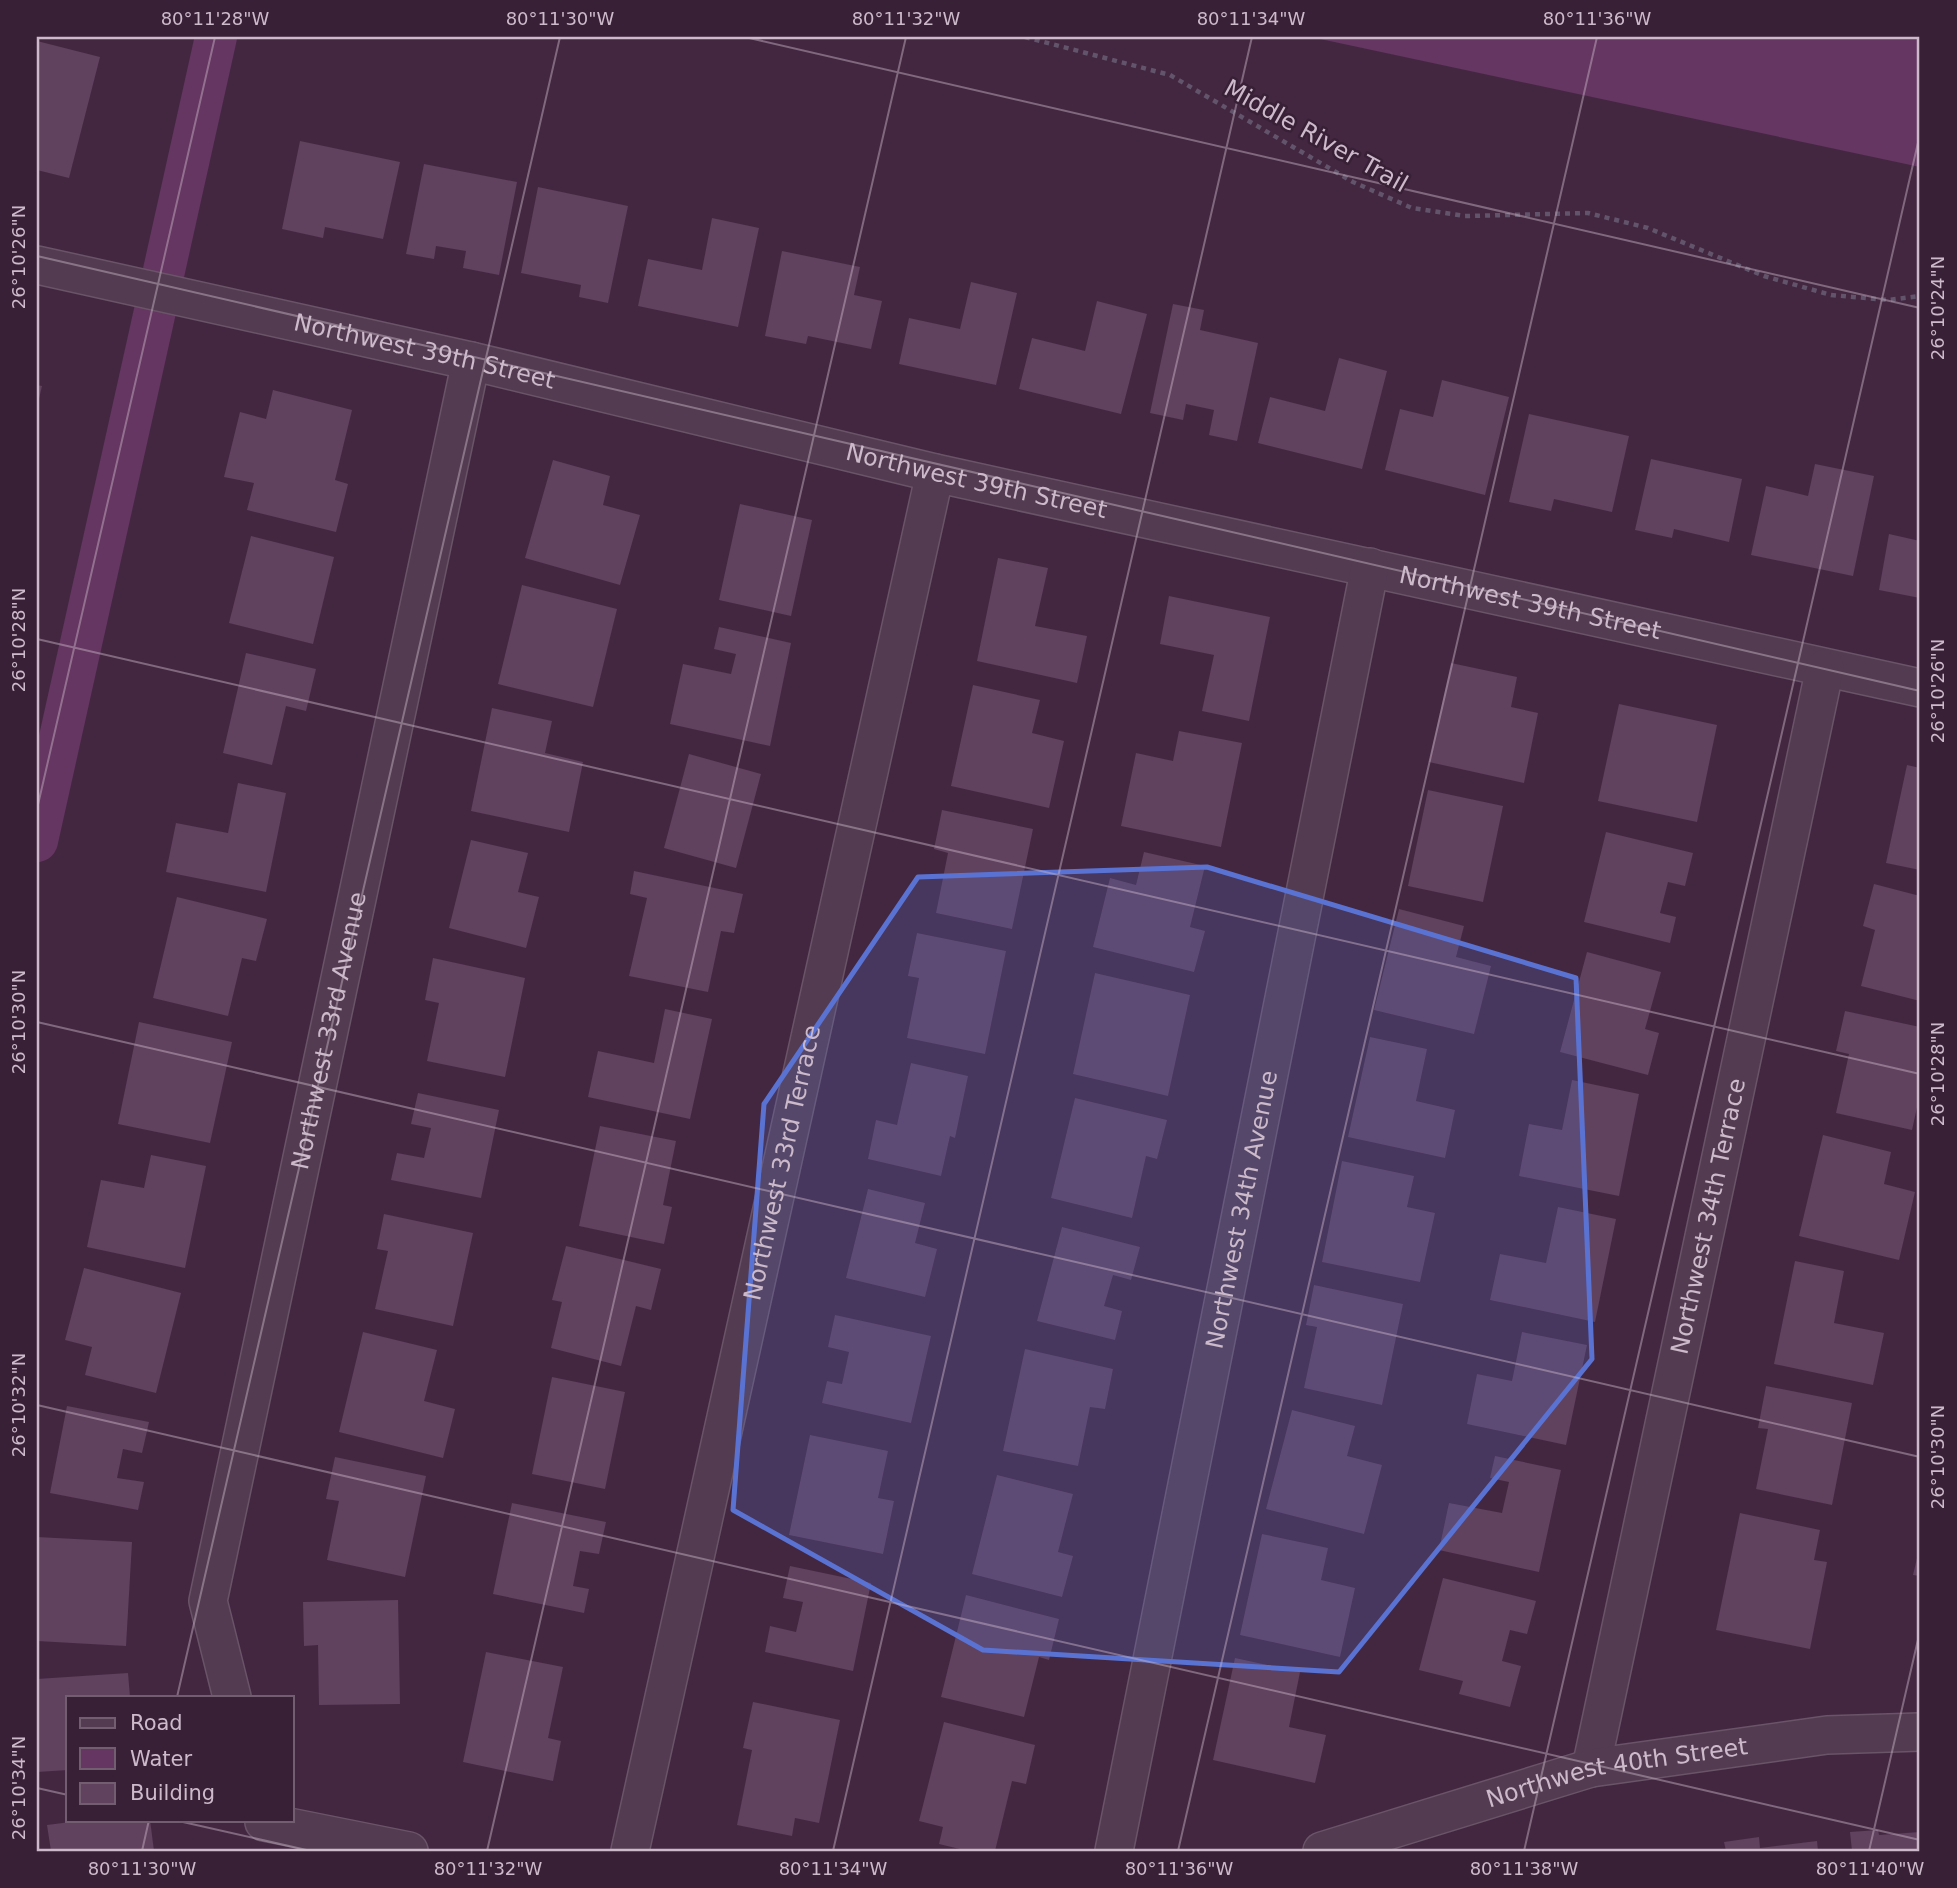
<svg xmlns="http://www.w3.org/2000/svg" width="1957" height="1888" viewBox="0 0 1957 1888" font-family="'DejaVu Sans',sans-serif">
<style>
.water{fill:#643661}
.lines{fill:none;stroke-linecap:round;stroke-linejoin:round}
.canal{stroke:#643661;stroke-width:42}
.building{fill:#60415e}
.minor-casing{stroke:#6a5468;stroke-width:40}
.path{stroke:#62546b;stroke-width:4.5;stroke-dasharray:5 5;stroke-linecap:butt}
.minor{stroke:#533c51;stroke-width:37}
.marked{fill:#5a73d3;fill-opacity:0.2;stroke:#5a73d3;stroke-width:5;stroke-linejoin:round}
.ticks{fill:none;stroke:#ccb9ca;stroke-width:2;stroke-opacity:0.45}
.labels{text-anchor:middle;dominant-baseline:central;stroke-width:5;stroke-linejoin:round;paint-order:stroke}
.street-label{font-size:24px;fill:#ccb9ca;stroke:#382036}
.neatline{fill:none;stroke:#ccb9ca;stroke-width:2.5}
.ticks-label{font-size:18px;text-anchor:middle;fill:#ccb9ca}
</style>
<rect width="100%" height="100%" fill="#432741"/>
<polygon class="water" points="1311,37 1920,37 1920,167"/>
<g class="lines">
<polyline class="canal" points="37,841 216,37"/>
</g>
<g class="building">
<polygon points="37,41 100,57 69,178 37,170"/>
<polygon points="300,141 400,162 383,239 325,227 323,238 282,229"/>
<polygon points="424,164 517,182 499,275 463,268 466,251 436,246 434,259 406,254"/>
<polygon points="538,187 628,206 608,303 579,297 581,285 521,273"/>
<polygon points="712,218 759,228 738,327 638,306 648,259 702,270"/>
<polygon points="782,251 860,267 854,295 882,301 871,349 808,336 806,344 765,336"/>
<polygon points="971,282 1017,293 996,385 899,364 909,318 960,329"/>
<polygon points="1097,301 1147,314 1121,414 1019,389 1032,338 1085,351"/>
<polygon points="1173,304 1204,310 1200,330 1258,343 1237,441 1209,435 1214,410 1186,404 1183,420 1150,413"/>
<polygon points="1339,358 1387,371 1362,469 1258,443 1270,397 1325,411"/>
<polygon points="1442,380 1509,397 1485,495 1385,470 1400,409 1433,417"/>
<polygon points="37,385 42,386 38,403 37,403"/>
<polygon points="273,390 352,410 335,480 348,484 336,532 247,510 254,483 224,477 240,412 266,419"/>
<polygon points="1529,414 1629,436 1612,512 1554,499 1551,511 1509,502"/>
<polygon points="1651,459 1742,479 1729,542 1674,529 1672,538 1635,530"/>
<polygon points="553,460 610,476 603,505 640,515 620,585 525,558"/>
<polygon points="1815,464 1874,476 1853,576 1751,555 1766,486 1808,496"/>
<polygon points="740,504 812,520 791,616 719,600"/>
<polygon points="1889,534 1920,541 1920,598 1879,590"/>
<polygon points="251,536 334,557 313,644 229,623"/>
<polygon points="998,558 1048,568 1035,626 1087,636 1077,683 977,661"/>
<polygon points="522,585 617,609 593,707 498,684"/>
<polygon points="1169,596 1270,617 1249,721 1202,711 1214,655 1160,644"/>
<polygon points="719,627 791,643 770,746 670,724 683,664 731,674 736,654 714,649"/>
<polygon points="246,653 316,669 306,711 286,706 272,765 223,753"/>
<polygon points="1451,663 1517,677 1511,707 1538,713 1524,783 1429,762"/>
<polygon points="973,685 1040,700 1032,733 1064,741 1049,808 951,786"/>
<polygon points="1619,704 1717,725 1697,822 1598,801"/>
<polygon points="492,708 552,721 545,753 583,762 569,832 471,811"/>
<polygon points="1179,731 1242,743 1221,847 1121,826 1136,753 1173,761"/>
<polygon points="689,754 761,774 736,868 664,848"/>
<polygon points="1907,765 1920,768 1920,870 1886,863"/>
<polygon points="238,783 286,793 266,892 166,872 176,823 228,833"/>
<polygon points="1428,790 1503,806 1483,902 1408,886"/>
<polygon points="942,810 1033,829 1012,929 936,913 948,853 934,849"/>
<polygon points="1606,832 1693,853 1685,886 1668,882 1660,913 1676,917 1670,943 1584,922"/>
<polygon points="471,840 528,853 518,892 539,897 526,948 449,928"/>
<polygon points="1144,852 1205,866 1190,927 1205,931 1194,972 1093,947 1110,878 1136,885"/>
<polygon points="634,871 743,894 734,933 721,931 708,992 629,976 647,898 630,894"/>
<polygon points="1874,884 1920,896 1920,1001 1861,986 1875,930 1863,926"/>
<polygon points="177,897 267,919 256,961 242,958 228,1016 153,998"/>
<polygon points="1399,909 1464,926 1456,957 1491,966 1474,1034 1374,1010"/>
<polygon points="917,933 1006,951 985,1054 907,1038 919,978 908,976"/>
<polygon points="1587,952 1661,972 1645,1029 1659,1033 1648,1075 1560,1052"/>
<polygon points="433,958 525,978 505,1077 427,1061 439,1003 425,1000"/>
<polygon points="1095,973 1190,995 1168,1096 1073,1074"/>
<polygon points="665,1009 712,1019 690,1119 588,1097 598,1051 654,1063"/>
<polygon points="1845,1011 1920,1027 1920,1094 1912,1130 1836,1113 1849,1054 1836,1051"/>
<polygon points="139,1022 232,1042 210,1143 118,1124"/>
<polygon points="1370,1037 1427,1049 1416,1101 1455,1110 1445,1158 1348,1137"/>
<polygon points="911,1063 968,1076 955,1138 950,1136 941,1176 868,1159 876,1120 897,1125"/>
<polygon points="1572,1080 1639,1094 1619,1196 1519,1176 1529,1124 1562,1130"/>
<polygon points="418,1093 499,1110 481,1198 391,1180 397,1153 424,1158 431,1128 411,1124"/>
<polygon points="1075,1098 1167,1120 1157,1159 1146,1156 1132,1218 1051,1198"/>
<polygon points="600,1126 676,1141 663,1205 672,1207 664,1244 579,1226"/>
<polygon points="1823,1135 1891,1152 1884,1184 1915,1192 1899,1260 1799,1236"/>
<polygon points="151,1155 206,1166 185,1268 87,1247 101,1180 144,1188"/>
<polygon points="1342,1161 1414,1176 1407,1207 1435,1213 1420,1282 1322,1262"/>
<polygon points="868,1189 925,1203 915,1243 937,1249 925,1297 846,1278"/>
<polygon points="1558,1207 1616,1219 1595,1322 1490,1300 1500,1254 1546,1263"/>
<polygon points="384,1214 473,1233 453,1326 375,1309 388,1251 377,1249"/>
<polygon points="1062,1227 1140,1247 1131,1280 1113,1275 1104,1306 1122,1311 1115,1340 1037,1321"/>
<polygon points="566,1246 661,1269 651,1310 636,1306 621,1366 551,1348 562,1302 552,1300"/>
<polygon points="1795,1261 1844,1271 1834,1323 1884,1333 1873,1385 1774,1364"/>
<polygon points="84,1268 181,1293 156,1393 85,1375 92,1347 65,1340"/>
<polygon points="1314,1285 1403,1304 1382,1405 1304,1388 1317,1327 1306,1325"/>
<polygon points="835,1315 931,1336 911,1423 822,1403 827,1381 842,1384 849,1352 828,1347"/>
<polygon points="363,1332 437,1350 424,1401 455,1409 443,1458 339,1432"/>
<polygon points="1522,1332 1587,1345 1566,1445 1467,1424 1477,1374 1512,1381"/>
<polygon points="1025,1349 1113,1369 1105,1409 1090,1407 1078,1466 1003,1451"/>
<polygon points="552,1377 625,1392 605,1489 532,1474"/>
<polygon points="1766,1386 1852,1403 1832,1505 1756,1489 1768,1429 1758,1428"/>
<polygon points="67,1406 149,1422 142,1453 123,1449 117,1478 144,1482 138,1510 50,1493"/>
<polygon points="1292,1410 1355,1426 1347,1456 1382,1465 1364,1534 1266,1509"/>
<polygon points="810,1435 888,1451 878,1498 894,1501 883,1554 789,1535"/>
<polygon points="1495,1456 1561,1470 1539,1572 1439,1550 1449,1503 1502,1513 1509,1482 1490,1478"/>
<polygon points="335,1457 426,1476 405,1577 327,1560 339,1501 326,1499"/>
<polygon points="997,1475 1073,1494 1058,1552 1073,1556 1062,1597 972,1574"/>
<polygon points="512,1503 606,1522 599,1554 580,1551 573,1586 589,1589 584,1613 493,1594"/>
<polygon points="1740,1513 1820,1530 1814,1560 1827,1562 1810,1649 1716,1630"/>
<polygon points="1262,1534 1328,1548 1321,1580 1355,1588 1340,1657 1240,1635"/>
<polygon points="37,1537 132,1542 126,1646 37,1641"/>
<polygon points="1920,1546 1920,1576 1913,1575"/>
<polygon points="790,1566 871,1583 853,1671 765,1652 770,1626 796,1632 803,1602 783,1598"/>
<polygon points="1443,1578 1536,1601 1527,1634 1510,1630 1502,1661 1521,1666 1510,1707 1459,1694 1463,1681 1419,1670"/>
<polygon points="966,1595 1059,1619 1049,1660 1039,1657 1024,1717 941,1697"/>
<polygon points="398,1600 400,1704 319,1705 318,1645 304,1646 303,1602"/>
<polygon points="486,1652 563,1667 548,1738 561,1741 553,1781 463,1762"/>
<polygon points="1235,1658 1300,1672 1289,1727 1326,1735 1315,1783 1213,1760"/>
<polygon points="128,1673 130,1697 68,1697 68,1770 37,1772 37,1679"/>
<polygon points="753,1702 840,1720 819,1823 795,1818 792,1836 737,1825 752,1750 743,1748"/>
<polygon points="944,1722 1035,1745 1026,1784 1012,1781 995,1851 968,1851 939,1844 943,1827 919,1821"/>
<polygon points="86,1820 150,1820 154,1851 51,1851 47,1825"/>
<polygon points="1878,1830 1879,1835 1920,1832 1920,1851 1852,1851 1850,1832"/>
<polygon points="1759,1837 1760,1848 1817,1841 1818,1851 1726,1851 1724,1842"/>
</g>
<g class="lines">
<defs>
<g id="minor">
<path id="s1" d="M37,265L471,361L935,473L1920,688"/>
<path id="s2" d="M232,1697L208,1601L471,361"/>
<path id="s3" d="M1591,1768L1825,668"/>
<polyline points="264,1822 409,1851"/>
<path id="s4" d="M630,1851L935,473"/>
<path id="s5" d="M1114,1851L1370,567"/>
<path id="s6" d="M1322,1851L1591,1768L1827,1735L1920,1732"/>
</g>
</defs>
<use href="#minor" class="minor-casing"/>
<polyline class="path" points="1025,37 1170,75 1353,182 1412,208 1465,216 1588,213 1648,228 1764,276 1831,295 1888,300 1920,296"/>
<use href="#minor" class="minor"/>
</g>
<path class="marked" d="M1207,867L1576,978L1592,1359L1339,1672L983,1650L733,1510L764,1104L918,877Z"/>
<path class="ticks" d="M745,37L1920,308M37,256L1920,691M37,639L1920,1074M37,809L215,37M37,1022L1920,1457M37,1405L1920,1840M177,1697L560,37M37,1788L68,1795M174,1820L311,1851M142,1851L149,1820M487,1851L906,37M833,1851L1252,37M1178,1851L1597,37M1524,1851L1920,134M1869,1851L1920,1631"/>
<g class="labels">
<g class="street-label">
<text transform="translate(1316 136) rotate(29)">Middle River Trail</text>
<text stroke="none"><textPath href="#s1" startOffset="397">Northwest 39th Street</textPath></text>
<text stroke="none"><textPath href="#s1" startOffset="964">Northwest 39th Street</textPath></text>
<text stroke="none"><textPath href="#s1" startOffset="1531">Northwest 39th Street</textPath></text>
<text stroke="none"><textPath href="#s2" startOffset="682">Northwest 33rd Avenue</textPath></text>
<text stroke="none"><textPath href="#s4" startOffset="705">Northwest 33rd Terrace</textPath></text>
<text stroke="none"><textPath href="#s5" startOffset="654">Northwest 34th Avenue</textPath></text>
<text stroke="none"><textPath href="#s3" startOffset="564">Northwest 34th Terrace</textPath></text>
<text stroke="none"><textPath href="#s6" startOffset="306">Northwest 40th Street</textPath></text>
</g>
</g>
<rect width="1957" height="1888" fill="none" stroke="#382036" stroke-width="77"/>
<rect x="66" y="1696" width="228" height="126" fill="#382036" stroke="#735d71" stroke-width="2"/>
<rect x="80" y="1718" width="35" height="10" fill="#533c51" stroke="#735d71" stroke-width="2"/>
<text x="130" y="1730" font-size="21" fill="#ccb9ca">Road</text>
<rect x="80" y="1748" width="35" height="21" fill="#643661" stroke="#735d71" stroke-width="2"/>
<text x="130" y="1766" font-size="21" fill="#ccb9ca">Water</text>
<rect x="80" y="1783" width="35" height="21" fill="#60415e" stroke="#735d71" stroke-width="2"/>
<text x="130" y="1800" font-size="21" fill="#ccb9ca">Building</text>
<rect x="38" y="38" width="1880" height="1812" class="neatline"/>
<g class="ticks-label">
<text x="215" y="25">80°11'28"W</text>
<text x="560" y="25">80°11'30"W</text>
<text x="906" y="25">80°11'32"W</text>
<text x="1251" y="25">80°11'34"W</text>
<text x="1597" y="25">80°11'36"W</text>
<text transform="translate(19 257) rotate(-90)" y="6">26°10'26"N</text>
<text transform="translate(1938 308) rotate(-90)" y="6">26°10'24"N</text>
<text transform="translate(19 640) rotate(-90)" y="6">26°10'28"N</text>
<text transform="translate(1938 691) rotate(-90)" y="6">26°10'26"N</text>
<text transform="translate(19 1022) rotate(-90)" y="6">26°10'30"N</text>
<text transform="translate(1938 1074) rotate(-90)" y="6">26°10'28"N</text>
<text transform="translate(19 1405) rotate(-90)" y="6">26°10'32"N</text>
<text transform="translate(1938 1457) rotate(-90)" y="6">26°10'30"N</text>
<text transform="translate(19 1788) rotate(-90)" y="6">26°10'34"N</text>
<text x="142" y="1875">80°11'30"W</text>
<text x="488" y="1875">80°11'32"W</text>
<text x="833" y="1875">80°11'34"W</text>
<text x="1179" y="1875">80°11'36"W</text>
<text x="1524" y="1875">80°11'38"W</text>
<text x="1870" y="1875">80°11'40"W</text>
</g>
</svg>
